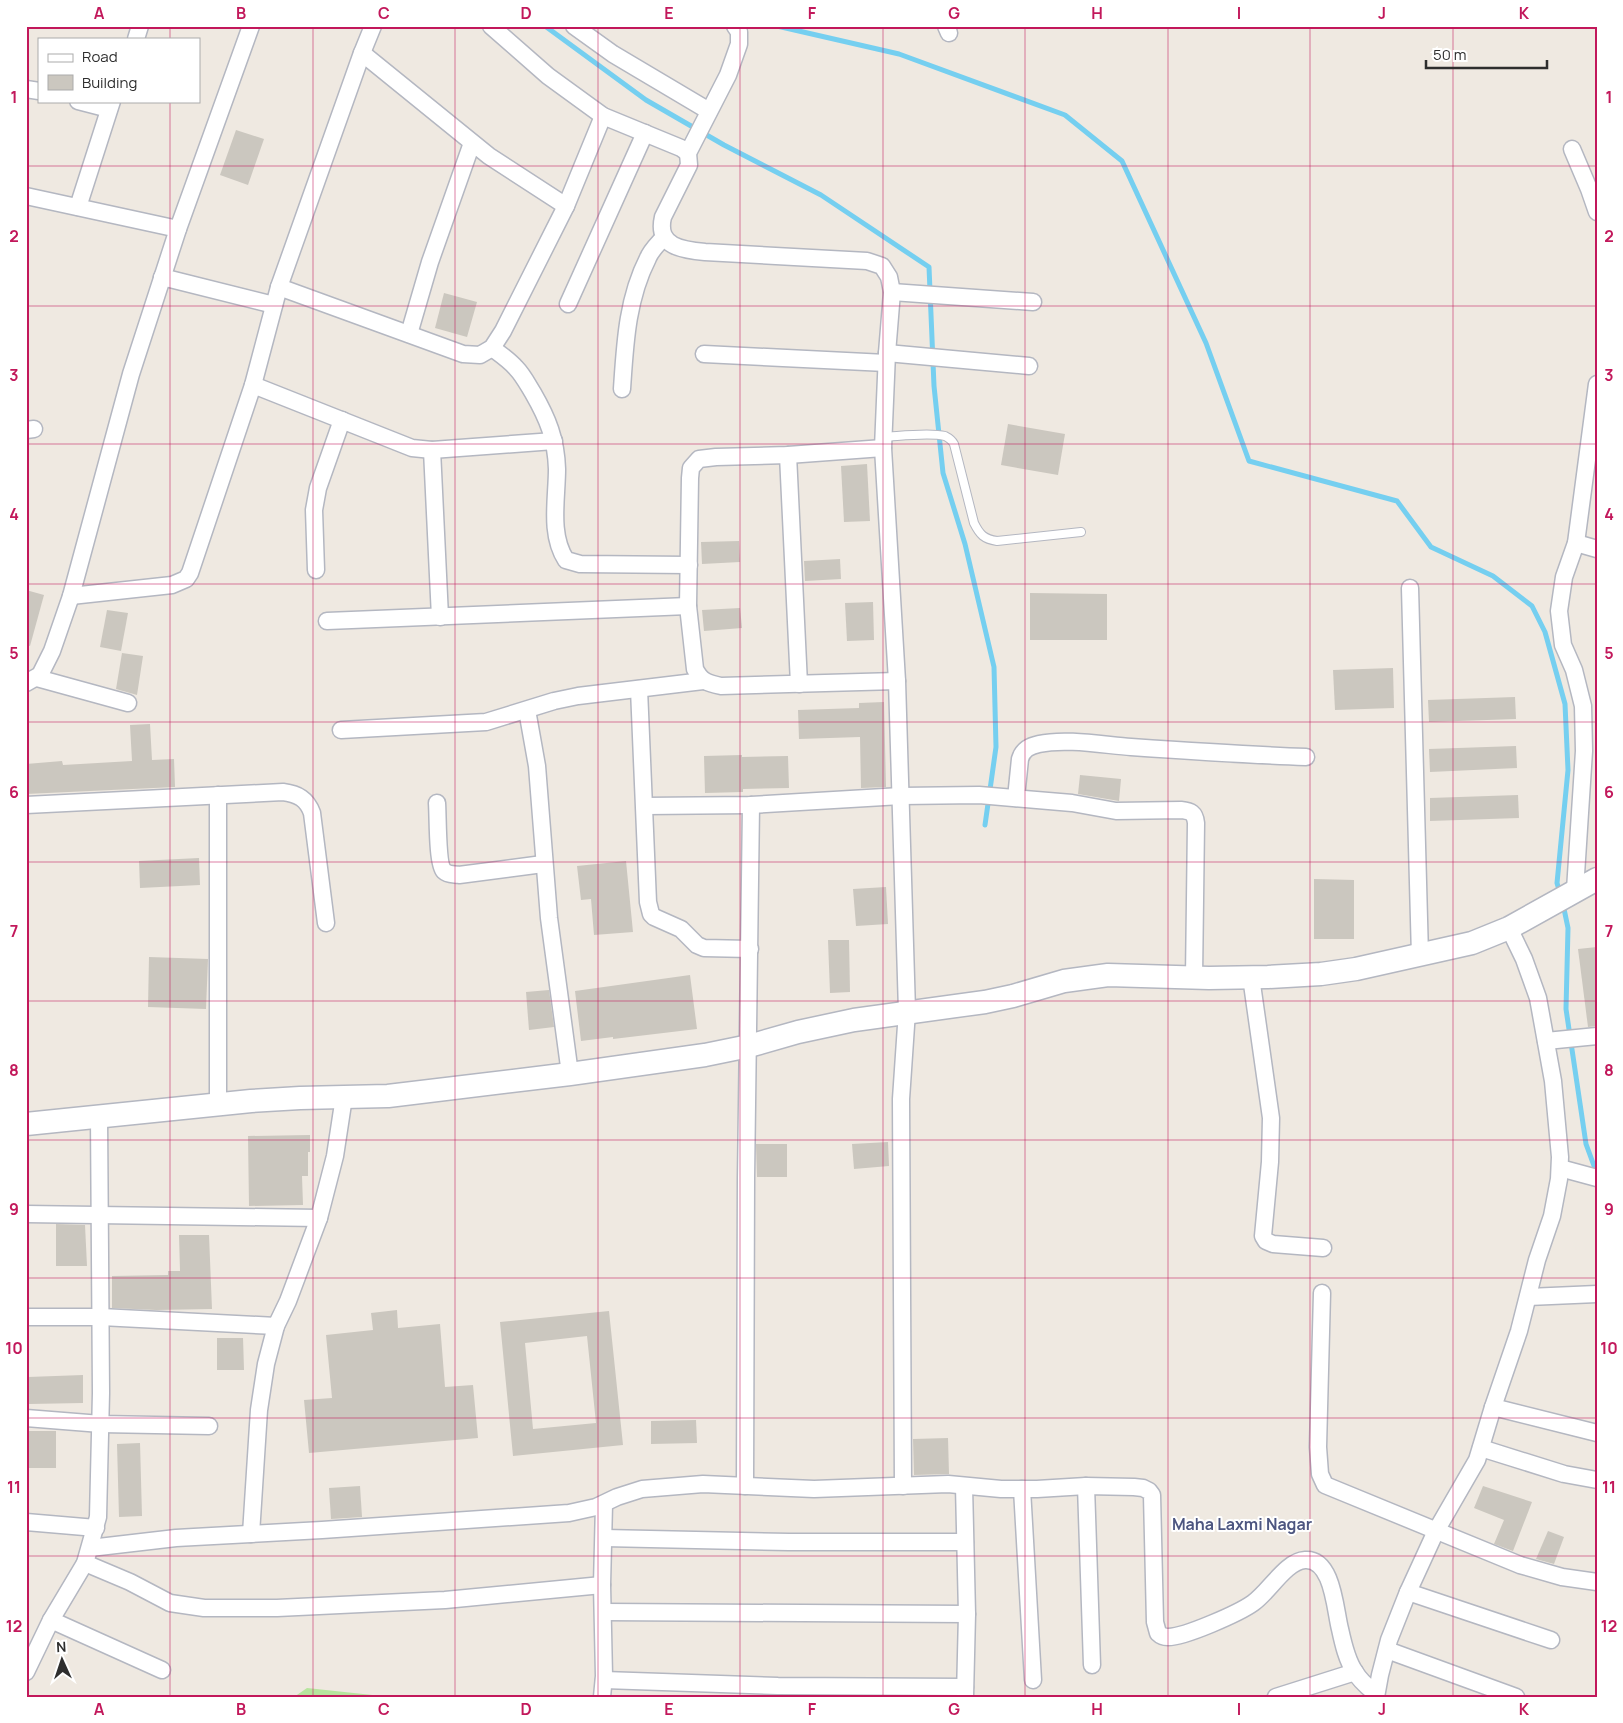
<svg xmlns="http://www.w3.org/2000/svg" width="1623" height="1723" viewBox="0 0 1623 1723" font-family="Manrope,sans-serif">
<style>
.green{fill:#b6e59e}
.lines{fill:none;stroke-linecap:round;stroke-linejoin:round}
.stream{stroke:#75cff0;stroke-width:5}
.building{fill:#cbc7bf;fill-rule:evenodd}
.lane-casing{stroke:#b4b7c1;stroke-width:10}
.street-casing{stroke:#b4b7c1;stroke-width:19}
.secondary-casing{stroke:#b4b7c1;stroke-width:25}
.lane{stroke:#fff;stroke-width:8}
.street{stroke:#fff;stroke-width:16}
.secondary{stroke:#fff;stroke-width:22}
.grid{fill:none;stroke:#c2185b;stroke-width:1;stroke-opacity:0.55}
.labels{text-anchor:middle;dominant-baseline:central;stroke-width:4;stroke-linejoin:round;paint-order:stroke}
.neighbourhood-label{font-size:16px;font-weight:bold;fill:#4d5680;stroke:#fff}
.neatline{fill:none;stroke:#c2185b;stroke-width:2}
.grid-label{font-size:16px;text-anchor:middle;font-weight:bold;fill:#c2185b}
</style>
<rect width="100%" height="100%" fill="#efe9e1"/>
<polygon class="green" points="307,1688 391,1697 294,1697"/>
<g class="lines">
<g class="stream">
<polyline points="545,26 646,100 724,145 821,195 929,267 934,386 943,473 965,544 994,667 996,747 985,825"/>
<polyline points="777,26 899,54 1065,115 1122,161 1206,343 1249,461 1397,501 1431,547 1493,576 1532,606 1545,632 1565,704 1568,770 1557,883 1560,893"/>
<polyline points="1563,904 1568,928 1566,1009 1586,1144 1597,1174"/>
</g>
</g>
<g class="building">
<polygon points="236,130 264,139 248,185 220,175"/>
<polygon points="444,293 477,302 467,337 435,328"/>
<polygon points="1008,424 1065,434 1058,475 1001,465"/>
<polygon points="867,464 870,521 844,522 841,466"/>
<polygon points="739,541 740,562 702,564 701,542"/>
<polygon points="840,559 841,579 805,581 804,561"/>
<polygon points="26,590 44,595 30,646 26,645"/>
<polygon points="1030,593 1107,594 1107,640 1030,640"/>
<polygon points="873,602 874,640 847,641 845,603"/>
<polygon points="740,608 742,628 704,631 702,610"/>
<polygon points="107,610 128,613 121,651 100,647"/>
<polygon points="122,653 143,656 137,695 116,689"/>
<polygon points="1393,668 1394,708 1335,710 1333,670"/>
<polygon points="1515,697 1516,719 1429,722 1428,700"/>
<polygon points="884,702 886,787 861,788 860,737 799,739 798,710 859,708 859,703"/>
<polygon points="150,724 152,760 174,759 175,787 26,794 26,764 62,761 63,765 132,761 130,725"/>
<polygon points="1516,746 1517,768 1430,772 1429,749"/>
<polygon points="742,755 742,757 788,756 789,788 743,789 743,792 705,793 704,756"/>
<polygon points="1080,775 1121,779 1119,801 1078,794"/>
<polygon points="1518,795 1519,818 1430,821 1430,798"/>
<polygon points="199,858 200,885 140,888 139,861"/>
<polygon points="626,861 633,932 594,935 591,899 581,900 577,866"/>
<polygon points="1314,879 1354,880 1354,939 1314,939"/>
<polygon points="886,887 888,924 856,926 853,889"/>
<polygon points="828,940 849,940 850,992 830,993"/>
<polygon points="1597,947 1597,1026 1588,1027 1578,949"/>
<polygon points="149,957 208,959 206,1009 148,1007"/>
<polygon points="690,975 697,1029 613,1039 613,1037 581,1041 575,991"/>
<polygon points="549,990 554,1027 529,1030 526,992"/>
<polygon points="310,1135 310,1152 308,1152 308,1176 302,1176 303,1205 249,1206 248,1136"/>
<polygon points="888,1142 889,1166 854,1169 852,1144"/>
<polygon points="756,1144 787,1144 787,1177 757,1177"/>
<polygon points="56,1224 85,1225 87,1266 56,1266"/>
<polygon points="179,1235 209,1235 212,1309 156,1310 112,1308 112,1276 168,1275 168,1271 180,1271"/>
<polygon points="397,1310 398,1328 440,1324 445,1387 473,1385 478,1438 309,1453 304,1400 332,1398 326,1335 373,1330 371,1313"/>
<path d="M609,1311L623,1445L513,1456L500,1322ZM587,1336L596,1423L533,1429L525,1343Z"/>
<polygon points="217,1338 243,1338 244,1370 217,1370"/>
<polygon points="83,1375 83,1403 29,1404 28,1377"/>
<polygon points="696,1420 697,1443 651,1444 651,1421"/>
<rect x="28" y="1431" width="28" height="37"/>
<polygon points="948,1438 949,1474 914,1475 913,1439"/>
<polygon points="140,1443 142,1516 119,1517 117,1444"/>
<polygon points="360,1486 362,1517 331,1519 329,1488"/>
<polygon points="1483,1486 1532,1502 1513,1551 1494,1544 1504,1520 1474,1508"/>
<polygon points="1548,1531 1564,1537 1554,1564 1536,1559"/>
</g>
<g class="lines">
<defs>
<path id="lane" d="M884,437C901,436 929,432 945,436C949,438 952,440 954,444L974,523C980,535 984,539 997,541L1081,532"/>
<g id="street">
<polyline points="491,26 548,76 603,116 681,148 688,153"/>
<polyline points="574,26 613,54 709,111"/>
<path d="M735,26L739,32V44L728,75L688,153L689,165L663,217C656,247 683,250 705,252L867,261L882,266L889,277L892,292L887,353L883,448L897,681L907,1011L901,1099L903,1486"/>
<polyline points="946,26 949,33"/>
<polyline points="136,39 140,26"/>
<polyline points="362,53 489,156 566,206"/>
<polyline points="26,89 39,91"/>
<polyline points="78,101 109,109"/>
<polyline points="1572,149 1589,189 1597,212"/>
<polyline points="26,196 178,229"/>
<polyline points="78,207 112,101"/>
<polyline points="162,277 274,305"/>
<polyline points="279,287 463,354 480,355 492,348 503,331 566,206 603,116"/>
<polyline points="892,292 1033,302"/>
<polyline points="568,304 645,133"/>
<polyline points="409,334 430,262 472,143"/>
<path d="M492,348C500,354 509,360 516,368C523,375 528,385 533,393C548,419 556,439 557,469C557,499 549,534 566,560L580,564L689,565"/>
<polyline points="887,353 1029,366"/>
<polyline points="704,354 886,363"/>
<polyline points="253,385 412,448 432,450 554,441"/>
<path d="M622,389C625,344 627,299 648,258C651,250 659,243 664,237"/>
<polyline points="26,430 34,429"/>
<path d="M883,448L788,455L716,457L699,459L691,468L690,478L688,606L695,669C701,681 707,683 721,686L897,681"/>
<polyline points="432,450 440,617"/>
<polyline points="788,455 799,684"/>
<polyline points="1576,543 1597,549"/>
<polyline points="316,570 314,510 318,488 342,420"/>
<polyline points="1410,588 1420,956"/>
<polyline points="71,596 172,585 186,579 190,573 253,385 279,287 362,53 373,26"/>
<polyline points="327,621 688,606"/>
<polyline points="37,678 128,703"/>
<polyline points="26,683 40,675 52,651 71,596 131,374 178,229 251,26"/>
<polyline points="639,689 648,902 651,914 654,917 681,929 697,945 704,948 750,949"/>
<polyline points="527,710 537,766 549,918 570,1074"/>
<polyline points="341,730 486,722 554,701 578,696 703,681"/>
<path d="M1016,798L1020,759C1023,749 1030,746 1039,744C1065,738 1104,745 1131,747C1189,751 1247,755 1306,757"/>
<path d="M437,803C438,816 437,864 444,871C448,875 454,874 459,875L543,864"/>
<path d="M26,805L283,792C298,794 307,799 312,813L326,923"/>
<path d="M645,806L751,805L901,796L979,795L1072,803L1116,811L1181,810C1191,811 1195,813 1196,823L1194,977"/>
<polyline points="1575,890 1584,751 1583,706 1574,670 1563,645 1559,611 1564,577 1576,543 1597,384"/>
<polyline points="1251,977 1271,1118 1270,1162 1263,1236 1266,1241 1273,1244 1323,1248"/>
<polyline points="1546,1041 1597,1036"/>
<polyline points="218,1105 218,795"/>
<polyline points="1560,1168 1597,1178"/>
<polyline points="26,1214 319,1218"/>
<polyline points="1322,1293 1318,1447 1320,1474 1325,1485 1520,1565 1562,1577 1597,1582"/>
<polyline points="1528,1297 1597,1294"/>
<polyline points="26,1317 101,1317 276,1326"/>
<polyline points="1493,1407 1597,1433"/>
<polyline points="26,1418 101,1424 209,1426"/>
<polyline points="1481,1448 1564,1474 1597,1480"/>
<polyline points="745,1486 746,1179 751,805"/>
<polyline points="964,1486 967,1614 965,1696"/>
<polyline points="1086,1486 1092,1665"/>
<polyline points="1022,1489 1033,1680"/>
<polyline points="26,1522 96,1528"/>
<polyline points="251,1534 259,1410 266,1364 276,1326 288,1301 319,1218 335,1156 344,1097"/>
<polyline points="604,1538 789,1542 965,1542"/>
<path d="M90,1548L176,1538L322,1530L569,1513L596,1507L617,1497L642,1489L703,1484L814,1489L948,1484L1001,1489H1037L1086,1486L1134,1487L1143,1488L1149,1491L1152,1495L1155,1622L1158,1633C1161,1636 1164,1637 1168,1637C1185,1637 1239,1613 1253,1603C1269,1592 1286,1561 1305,1560C1333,1558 1335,1610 1340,1629C1343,1643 1347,1661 1355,1672C1360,1681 1369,1688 1376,1694"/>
<polyline points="85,1563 130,1582 170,1603 204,1608 277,1608 445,1600 602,1585"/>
<polyline points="1408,1592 1551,1640"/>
<polyline points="604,1612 967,1614"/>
<polyline points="51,1620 162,1670"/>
<polyline points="1387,1650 1516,1697"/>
<polyline points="26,1672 51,1620 85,1563 98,1517 101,1393 99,1117"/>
<polyline points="604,1680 778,1686 965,1687"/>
<polyline points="602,1697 604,1676 602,1585 604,1504"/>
<polyline points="1276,1697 1355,1672"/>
<polyline points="1376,1697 1380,1675 1389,1640 1408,1592 1436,1531 1477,1460 1493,1407 1519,1331 1537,1260 1552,1216 1559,1179 1560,1157 1553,1081 1538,998 1524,959 1509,928"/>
</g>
<polyline id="secondary" points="26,1124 251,1101 300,1098 388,1096 570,1074 705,1055 749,1046 798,1032 854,1020 985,1002 1013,996 1064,981 1108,975 1209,978 1268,977 1321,974 1356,969 1472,943 1509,928 1597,879"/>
</defs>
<use href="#lane" class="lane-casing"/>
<use href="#street" class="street-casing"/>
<use href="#secondary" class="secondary-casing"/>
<use href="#lane" class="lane"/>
<use href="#street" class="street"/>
<use href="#secondary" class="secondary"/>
</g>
<path class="grid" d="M170,26V39M313,26V1697M455,26V1697M598,26V1697M740,26V1697M883,26V1697M1025,26V1697M1168,26V1697M1310,26V1697M1453,26V1697M170,101V1697M26,166H1597M26,306H1597M26,444H1597M26,584H1597M26,722H1597M26,862H1597M26,1001H1597M26,1140H1597M26,1278H1597M26,1418H1597M26,1556H1597"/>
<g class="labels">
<g class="neighbourhood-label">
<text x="1242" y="1524">Maha Laxmi Nagar</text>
</g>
</g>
<rect width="1623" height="1723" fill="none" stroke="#ffffff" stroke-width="55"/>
<rect x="38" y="38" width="162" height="65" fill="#ffffff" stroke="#ababab"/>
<rect x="48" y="54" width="25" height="8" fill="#ffffff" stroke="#ababab"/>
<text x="82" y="62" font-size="15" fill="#2e2e2e">Road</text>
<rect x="48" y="75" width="25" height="15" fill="#cbc7bf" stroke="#ababab"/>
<text x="82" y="88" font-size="15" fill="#2e2e2e">Building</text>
<g transform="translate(62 1660) rotate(357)" stroke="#ffffff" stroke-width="4" paint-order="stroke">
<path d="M0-4L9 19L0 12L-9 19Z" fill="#2e2e2e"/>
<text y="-8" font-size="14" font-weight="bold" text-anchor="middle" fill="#2e2e2e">N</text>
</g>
<path d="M1426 60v8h121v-8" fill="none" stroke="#2e2e2e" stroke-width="2.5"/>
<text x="1433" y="60" font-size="15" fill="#2e2e2e" stroke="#ffffff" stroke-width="4" paint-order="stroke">50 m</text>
<rect x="28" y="28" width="1568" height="1668" class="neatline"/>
<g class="grid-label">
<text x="99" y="19">A</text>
<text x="241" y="19">B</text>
<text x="384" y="19">C</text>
<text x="526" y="19">D</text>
<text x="669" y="19">E</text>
<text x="812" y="19">F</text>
<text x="954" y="19">G</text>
<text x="1097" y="19">H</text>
<text x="1239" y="19">I</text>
<text x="1382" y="19">J</text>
<text x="1524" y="19">K</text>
<text x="14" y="103">1</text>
<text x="1609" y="103">1</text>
<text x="14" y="242">2</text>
<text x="1609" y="242">2</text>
<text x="14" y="381">3</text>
<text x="1609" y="381">3</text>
<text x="14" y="520">4</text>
<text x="1609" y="520">4</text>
<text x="14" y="659">5</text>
<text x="1609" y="659">5</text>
<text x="14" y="798">6</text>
<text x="1609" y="798">6</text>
<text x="14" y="937">7</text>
<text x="1609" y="937">7</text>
<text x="14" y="1076">8</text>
<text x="1609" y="1076">8</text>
<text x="14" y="1215">9</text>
<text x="1609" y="1215">9</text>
<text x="14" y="1354">10</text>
<text x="1609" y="1354">10</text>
<text x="14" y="1493">11</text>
<text x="1609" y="1493">11</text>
<text x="14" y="1632">12</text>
<text x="1609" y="1632">12</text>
<text x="99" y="1715">A</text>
<text x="241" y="1715">B</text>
<text x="384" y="1715">C</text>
<text x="526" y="1715">D</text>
<text x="669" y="1715">E</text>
<text x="812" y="1715">F</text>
<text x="954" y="1715">G</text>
<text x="1097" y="1715">H</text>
<text x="1239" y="1715">I</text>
<text x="1382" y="1715">J</text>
<text x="1524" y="1715">K</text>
</g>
</svg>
